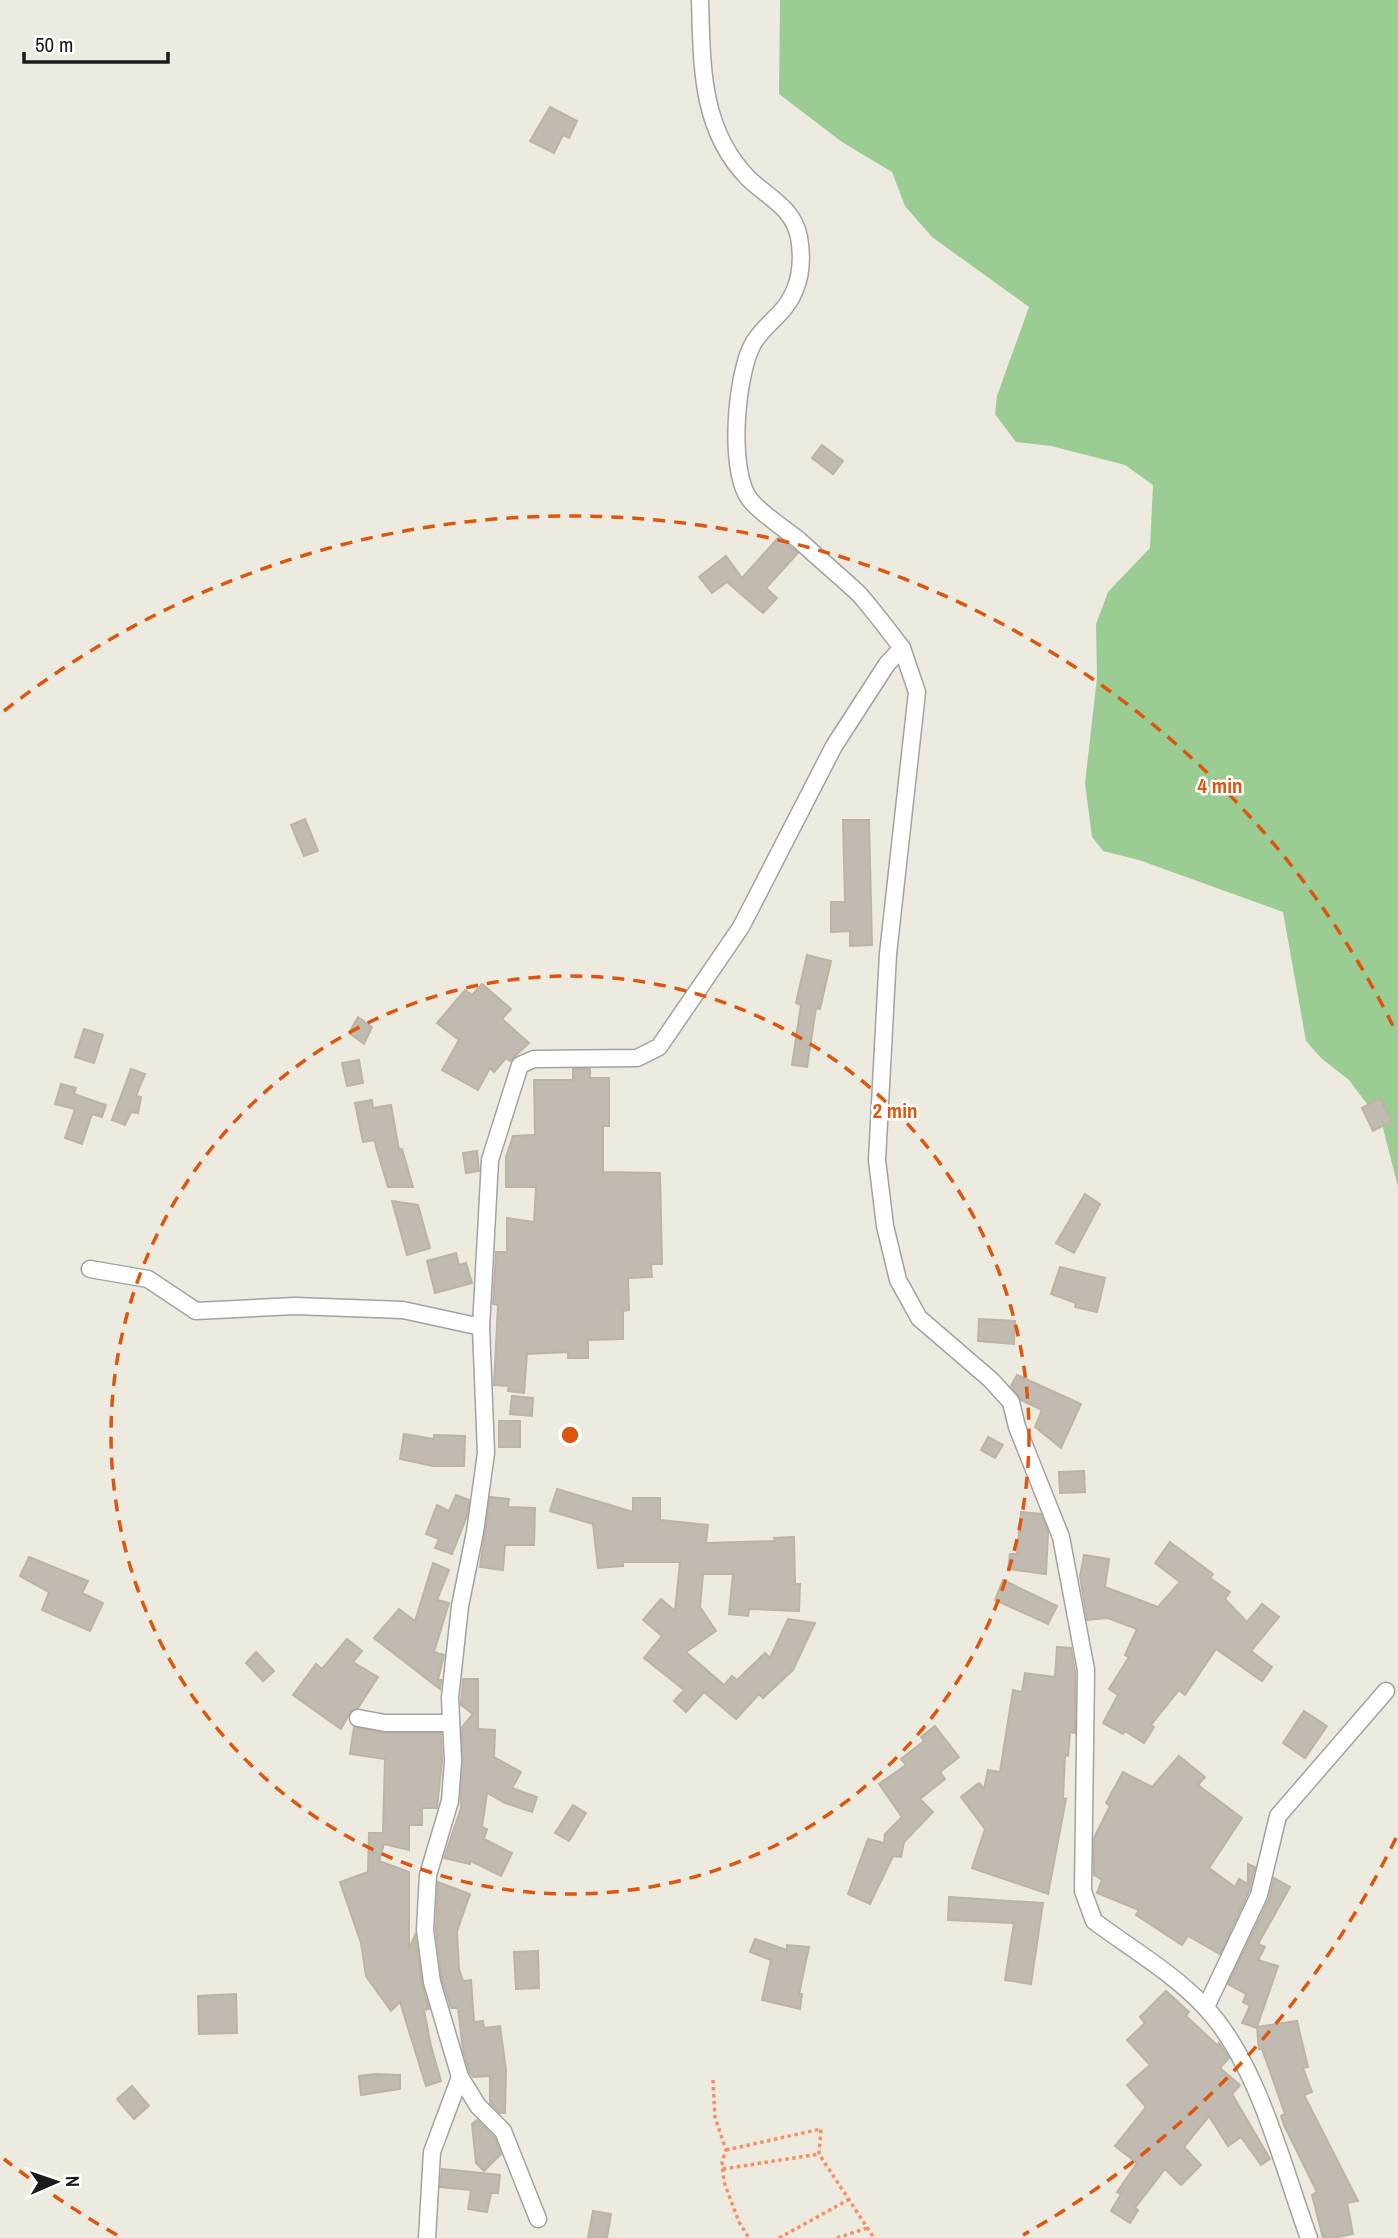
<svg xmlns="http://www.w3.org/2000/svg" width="1398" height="2238" viewBox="0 0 1398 2238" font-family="'Archivo Narrow',sans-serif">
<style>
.forest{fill:#9acc94}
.building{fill:#c1bab0;stroke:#beb3a2;stroke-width:2}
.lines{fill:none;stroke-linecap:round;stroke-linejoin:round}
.minor-casing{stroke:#a2a2a2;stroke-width:19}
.path{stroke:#fa8e63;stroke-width:3.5;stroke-dasharray:3.5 3.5;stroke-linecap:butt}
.minor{stroke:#fff;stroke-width:16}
.ring{fill:none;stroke:#de560d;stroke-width:3.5;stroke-dasharray:12 9}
.centre{fill:#de560d;stroke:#fff;stroke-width:3.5}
.ring-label{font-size:21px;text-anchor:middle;font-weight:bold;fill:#de560d;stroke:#fff;stroke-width:5;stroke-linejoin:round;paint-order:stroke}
</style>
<rect width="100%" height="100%" fill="#edebe0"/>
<polygon class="forest" points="780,0 1398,0 1398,1187 1382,1124 1349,1080 1321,1058 1306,1041 1283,912 1139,860 1103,851 1092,837 1085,783 1097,678 1096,624 1108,592 1150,548 1153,485 1125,465 1051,446 1016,442 995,414 997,396 1029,307 932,237 905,206 892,172 842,142 779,94"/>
<g class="building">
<polygon points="550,107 577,121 569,138 563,135 554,153 530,141"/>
<polygon points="822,445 843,461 833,474 812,458"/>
<polygon points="778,538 798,553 766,588 777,598 763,613 727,582 712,593 699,577 726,556 742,578"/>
<polygon points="305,819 318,851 304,856 291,825"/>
<polygon points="843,820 869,820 872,945 850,946 850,931 831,932 831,902 845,902"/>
<polygon points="807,955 831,961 820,1009 816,1008 807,1067 792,1065 801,1005 796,1003"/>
<polygon points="482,984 511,1009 502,1019 529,1043 510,1061 506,1058 494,1072 490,1068 478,1090 442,1070 459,1040 437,1023 465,990 472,995"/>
<polygon points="358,1017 372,1027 364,1044 349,1033"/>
<polygon points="84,1029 103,1035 94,1063 75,1057"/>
<polygon points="359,1060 363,1083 347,1086 342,1063"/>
<polygon points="131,1069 145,1074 136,1096 141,1097 138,1113 131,1112 125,1125 112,1120"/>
<polygon points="573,1069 590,1069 590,1078 609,1078 609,1126 603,1126 603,1172 660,1173 662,1264 651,1264 652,1277 628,1278 629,1310 623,1311 623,1339 588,1340 588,1358 568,1358 568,1352 527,1354 524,1393 508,1391 509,1386 494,1385 498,1305 493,1304 496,1252 507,1252 507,1218 534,1222 536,1187 506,1187 506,1157 513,1136 535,1135 534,1080 573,1080"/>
<polygon points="61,1084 76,1088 74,1094 106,1105 102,1117 92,1114 82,1144 65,1138 75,1109 55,1104"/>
<polygon points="1380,1098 1392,1121 1373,1131 1362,1108"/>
<polygon points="372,1100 373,1108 391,1105 399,1150 402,1149 413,1187 388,1187 374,1140 363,1142 355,1103"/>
<polygon points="477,1151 479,1171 466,1173 463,1153"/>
<polygon points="1085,1194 1100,1204 1074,1253 1056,1243"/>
<polygon points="392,1201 418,1205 430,1248 407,1255"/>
<polygon points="456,1253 459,1265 466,1263 472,1283 435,1293 427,1261"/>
<polygon points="1060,1267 1105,1278 1097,1312 1075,1307 1076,1303 1051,1294"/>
<polygon points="979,1319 1015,1321 1014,1344 978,1341"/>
<polygon points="1017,1375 1081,1404 1061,1448 1035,1427 1042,1410 1021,1400 1011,1386"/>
<polygon points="512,1396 533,1398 532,1416 510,1414"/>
<rect x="499" y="1421" width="21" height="26"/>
<polygon points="404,1434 434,1439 434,1435 465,1436 464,1466 433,1466 400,1459"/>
<polygon points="988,1437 1003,1445 995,1458 981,1450"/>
<polygon points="1084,1471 1085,1492 1060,1493 1059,1472"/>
<polygon points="557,1489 633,1512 633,1498 660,1498 660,1520 708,1525 706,1543 775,1541 774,1538 794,1537 795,1584 800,1584 799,1611 749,1609 748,1616 729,1614 733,1574 703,1574 700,1607 716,1631 686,1652 724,1685 732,1676 737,1680 765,1653 770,1658 788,1619 815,1623 793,1670 763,1698 759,1694 736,1719 704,1692 686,1712 674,1701 684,1690 644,1658 662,1636 643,1620 661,1599 675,1611 680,1562 623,1562 623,1566 598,1568 593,1524 550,1511"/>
<polygon points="456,1495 469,1500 467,1516 452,1554 435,1548 439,1539 426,1534 437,1505 449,1511"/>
<polygon points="490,1497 509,1499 508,1507 535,1508 534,1545 505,1545 503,1570 480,1567"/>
<polygon points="1021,1512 1041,1514 1048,1532 1046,1574 1008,1569 1010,1554 1017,1554"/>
<polygon points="1170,1542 1213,1574 1210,1578 1230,1592 1225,1599 1247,1622 1262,1604 1279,1617 1251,1651 1272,1667 1262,1681 1216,1649 1185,1695 1179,1690 1151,1725 1154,1727 1144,1743 1125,1731 1123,1734 1103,1723 1118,1695 1109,1689 1129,1657 1125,1655 1137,1629 1108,1618 1087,1620 1080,1576 1084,1555 1109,1559 1105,1587 1158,1607 1180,1582 1155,1563"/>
<polygon points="29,1557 88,1581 82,1593 103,1603 90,1631 42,1610 49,1592 20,1576"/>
<polygon points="433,1563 449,1570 437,1600 449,1603 434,1652 444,1655 438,1680 441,1680 440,1689 374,1638 399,1609 415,1621"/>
<polygon points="1003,1580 1057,1606 1048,1624 995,1600"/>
<polygon points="347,1639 362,1651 353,1662 378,1677 358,1708 350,1712 341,1729 293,1695 316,1664 322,1669"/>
<polygon points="1057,1647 1071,1648 1075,1671 1075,1733 1070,1732 1068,1756 1065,1755 1063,1798 1066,1799 1048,1894 972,1868 985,1829 961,1797 979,1783 984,1789 988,1770 1000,1772 1013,1690 1022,1692 1025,1673 1055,1677"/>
<polygon points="256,1652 274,1671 263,1681 246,1663"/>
<polygon points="463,1679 478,1679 478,1729 495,1730 494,1757 521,1772 512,1788 537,1797 532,1812 505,1803 487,1793 482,1827 487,1829 484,1839 512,1853 501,1876 471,1861 470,1864 444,1858 461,1808 462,1727 473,1714 461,1705"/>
<polygon points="1304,1711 1327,1726 1305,1758 1283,1743"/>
<polygon points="935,1726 959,1757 940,1772 945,1779 920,1799 933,1812 904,1842 901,1857 893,1856 870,1904 848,1894 868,1839 884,1843 885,1834 902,1817 879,1784 906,1765 901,1759 924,1741 921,1737"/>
<polygon points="354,1727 385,1733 441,1733 442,1761 437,1808 422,1808 422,1825 409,1825 409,1850 384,1844 379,1861 409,1872 409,1949 415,1935 422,1984 429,2009 424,2010 431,2046 441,2081 426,2086 400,2002 391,2011 366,1976 361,1943 340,1882 368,1872 369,1833 383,1833 385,1759 350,1754"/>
<polygon points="1179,1756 1205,1777 1198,1785 1242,1818 1209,1868 1235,1887 1239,1879 1248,1884 1248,1864 1255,1867 1249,1891 1220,1954 1188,1936 1182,1945 1136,1915 1139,1910 1097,1893 1102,1880 1094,1875 1094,1838 1110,1806 1106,1803 1123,1772 1152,1787"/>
<polygon points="573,1805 586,1813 569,1841 555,1833"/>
<polygon points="1274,1878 1290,1887 1258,1944 1265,1947 1258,1960 1278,1966 1257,2027 1297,2021 1308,2067 1303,2068 1312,2092 1304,2095 1358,2201 1347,2203 1353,2234 1333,2238 1323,2238 1312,2195 1317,2192 1284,2125 1281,2116 1285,2114 1262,2049 1259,2049 1257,2028 1242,2023 1250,2006 1243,2002 1246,1994 1228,1984 1269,1899"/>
<polygon points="438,1882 470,1894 457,1931 459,1969 463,1981 471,1980 474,2022 483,2021 484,2028 500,2026 506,2070 505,2113 500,2113 490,2103 490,2076 473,2077 470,2073 463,2051 458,2008 451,2008 442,1980 436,1930"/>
<polygon points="949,1897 1043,1903 1031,1984 1005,1980 1014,1923 948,1920"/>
<polygon points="755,1939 787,1950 787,1945 809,1947 799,1994 802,1994 800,2009 762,2000 771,1960 750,1952"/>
<polygon points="538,1951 539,1988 516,1989 514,1952"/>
<polygon points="1166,1991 1189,2012 1186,2016 1217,2045 1219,2043 1229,2058 1220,2068 1240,2085 1232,2094 1270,2159 1261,2165 1241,2137 1228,2146 1209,2116 1184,2147 1201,2165 1181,2185 1165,2169 1135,2208 1138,2210 1130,2223 1111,2211 1121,2194 1117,2192 1137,2163 1115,2146 1146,2107 1127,2085 1150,2065 1127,2040 1145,2023 1140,2017"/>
<polygon points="236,1994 237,2033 199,2034 198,1996"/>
<polygon points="376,2074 400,2075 400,2089 361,2095 359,2076"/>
<polygon points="132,2086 149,2106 134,2119 117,2099"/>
<polygon points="477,2120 494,2137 501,2154 484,2171 476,2163 472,2124"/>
<polygon points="442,2169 500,2175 498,2193 491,2193 487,2212 468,2209 471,2190 440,2187"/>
<polygon points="593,2211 611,2214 607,2238 588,2238"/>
</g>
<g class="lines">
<defs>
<g id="minor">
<path d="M902,648L917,692L888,954L877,1160L885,1226L898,1280L919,1318L991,1380L1011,1402L1017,1427L1061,1537L1086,1670L1083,1891L1094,1921C1130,1948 1173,1973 1204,2006C1258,2062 1282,2165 1309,2238"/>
<polyline points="90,1269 148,1279 196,1311 295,1306 403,1310 481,1327"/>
<polyline points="358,1718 385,1723 451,1723"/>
<polyline points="1206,2007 1259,1895 1278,1816 1386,1691"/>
<path d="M538,2219L503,2131L478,2106L460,2077L432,1982L425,1930L428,1875L450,1801L453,1761L450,1698L460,1606L475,1532L486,1453L481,1327L490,1160L520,1065L534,1059L637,1058L659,1047L741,927L834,746L887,664L902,648C888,630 874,611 859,594C840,576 819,559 800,541C784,528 764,516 751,501C727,474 736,371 754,342C761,331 769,324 778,315C800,293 804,266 799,237C793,207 767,197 748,178C700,129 702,64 700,0"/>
<polyline points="427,2238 432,2152 460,2077"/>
</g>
</defs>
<use href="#minor" class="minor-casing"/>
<g class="path">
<polyline points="713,2080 715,2117 726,2150 722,2162 724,2182 739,2222 749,2238"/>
<polyline points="726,2150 821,2129 819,2154 874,2238"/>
<polyline points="723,2169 819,2154"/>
<polyline points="779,2238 848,2200"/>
<polyline points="837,2238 867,2228"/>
</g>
<use href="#minor" class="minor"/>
</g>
<g class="ring">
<circle cx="570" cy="1435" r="459"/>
<path d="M1396 1838A919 919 0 0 1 1023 2235M117 2235A919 919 0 0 1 4 2159M4 711A919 919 0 0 1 1396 1032"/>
</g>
<circle cx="570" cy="1435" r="10" class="centre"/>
<g class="ring-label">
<text x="1220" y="793">4 min</text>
<text x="895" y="1118">2 min</text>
</g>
<g transform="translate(56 2182) rotate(88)" stroke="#ffffff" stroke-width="5" paint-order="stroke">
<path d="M0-5L12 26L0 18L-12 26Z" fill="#1b1b1b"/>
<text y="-10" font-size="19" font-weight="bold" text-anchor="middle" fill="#1b1b1b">N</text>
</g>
<path d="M24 52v10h144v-10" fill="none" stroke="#1b1b1b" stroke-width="3.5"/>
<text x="35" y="52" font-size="21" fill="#1b1b1b" stroke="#ffffff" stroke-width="5" paint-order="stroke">50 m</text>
</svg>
